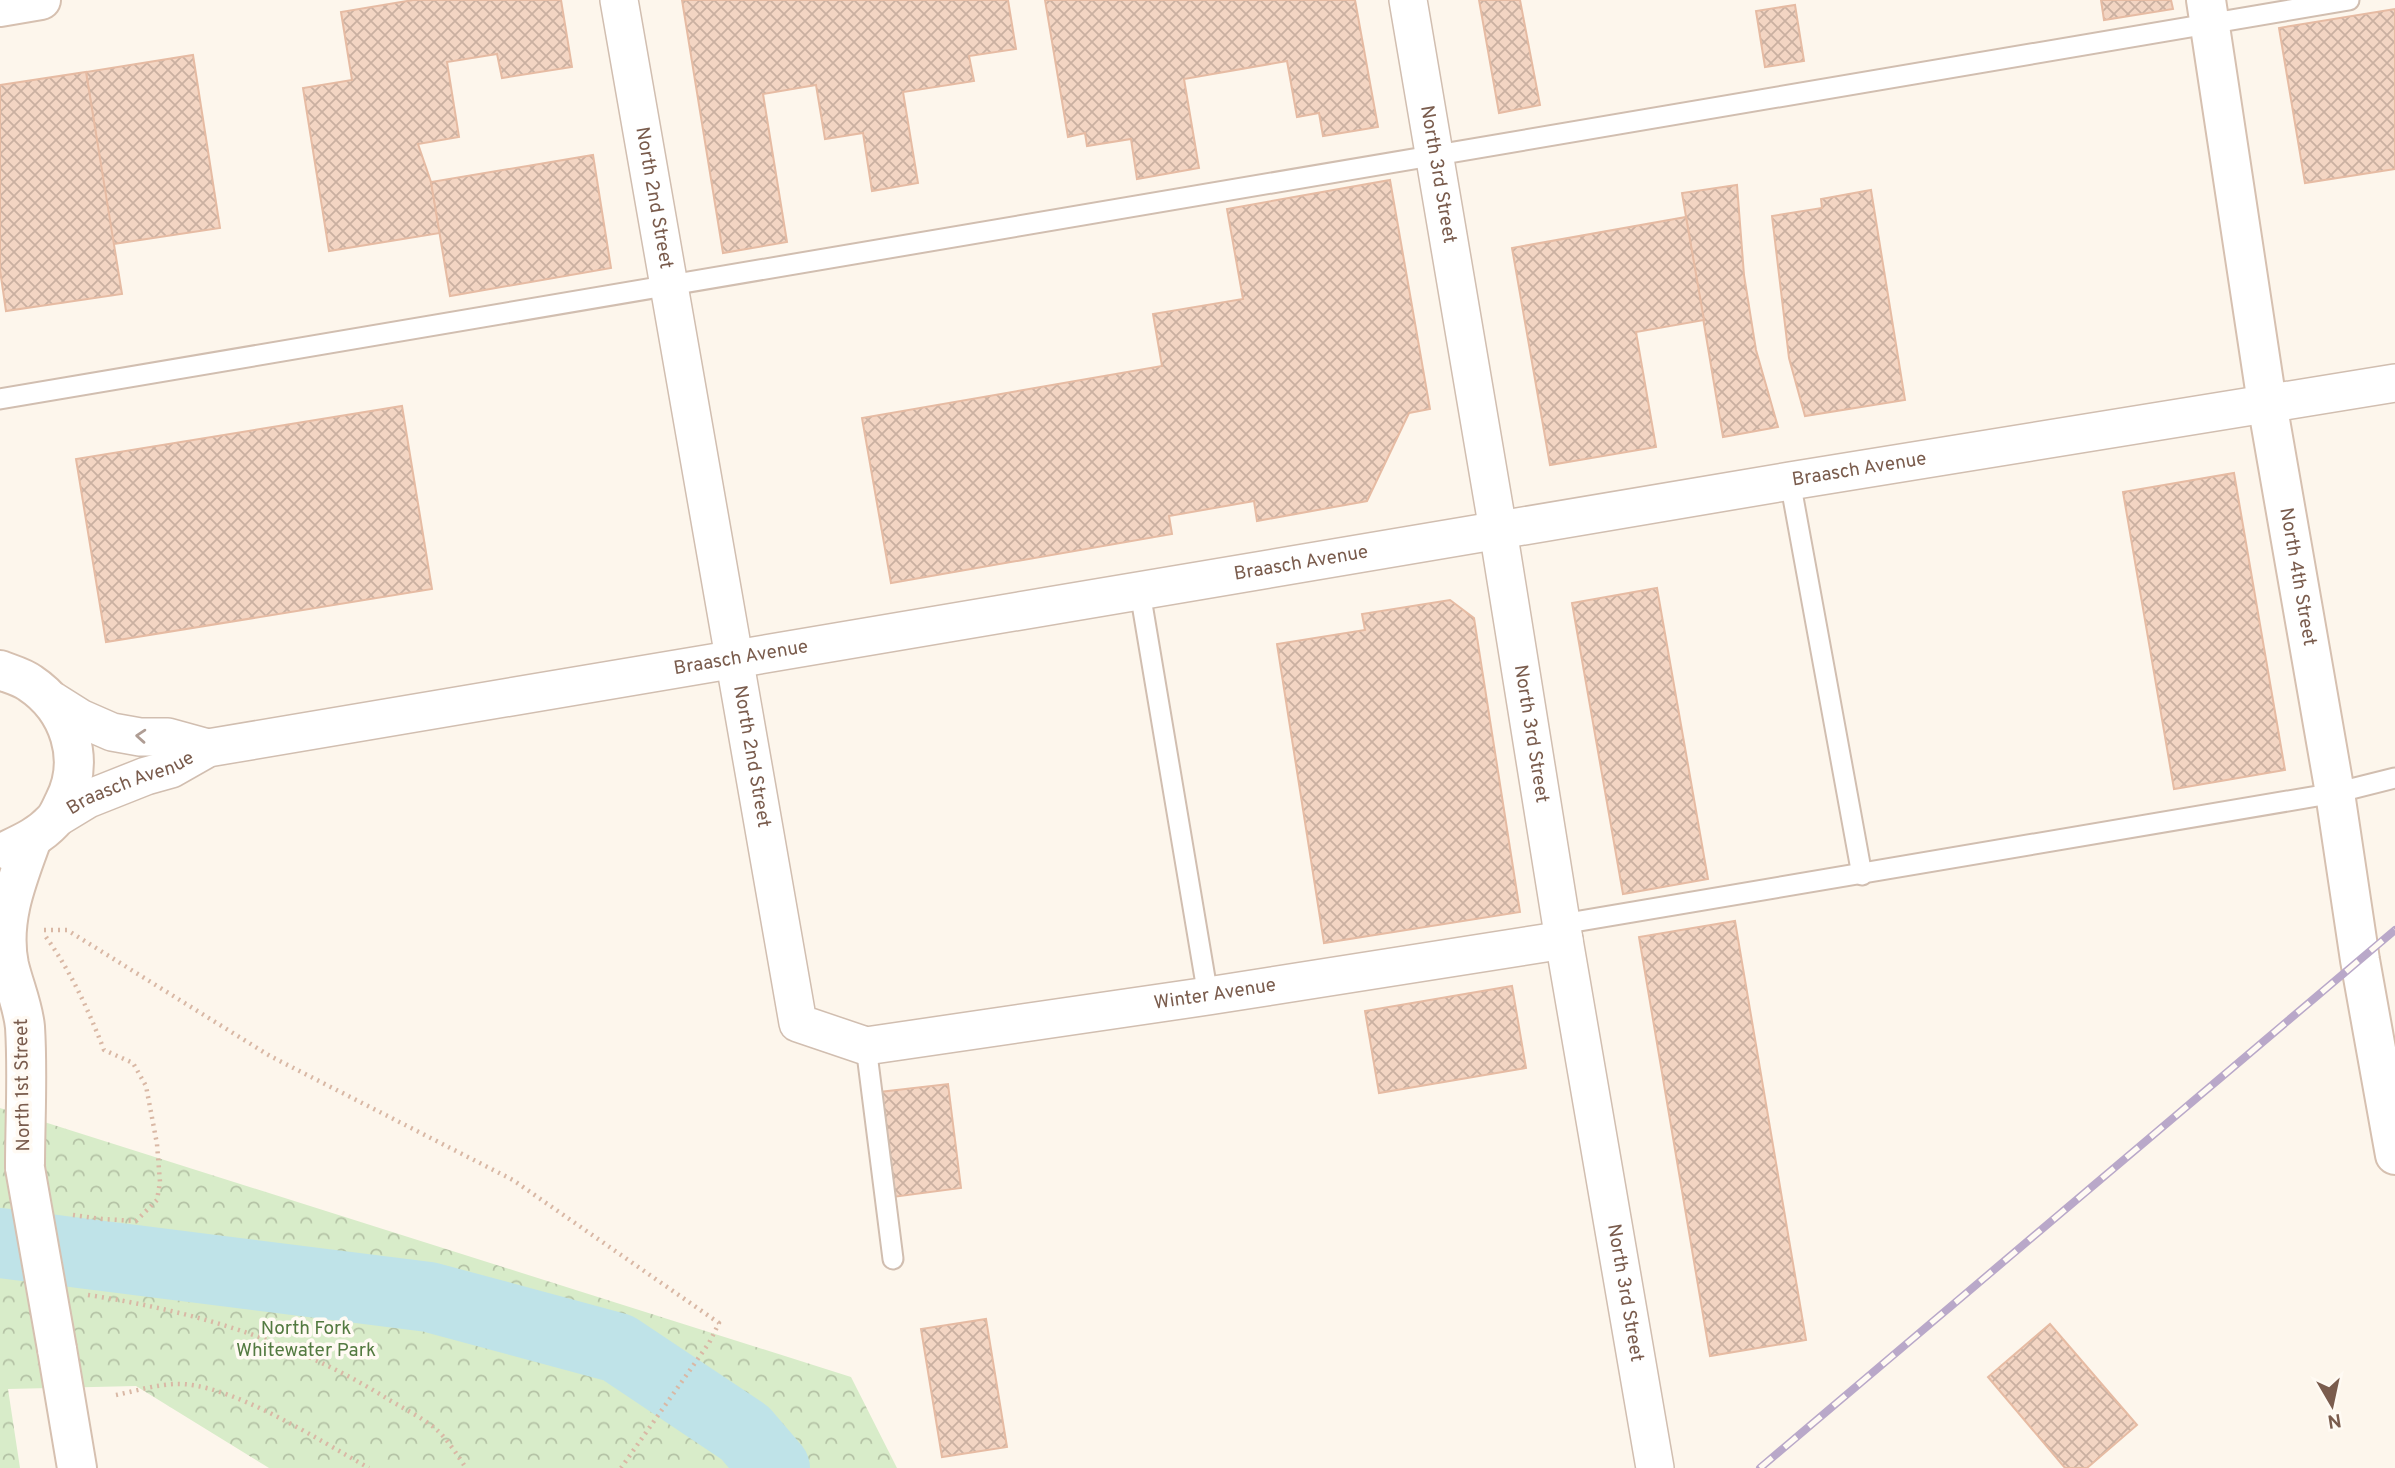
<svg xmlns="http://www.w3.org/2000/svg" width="2395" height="1468" viewBox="0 0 2395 1468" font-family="Overpass,sans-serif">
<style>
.park{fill:url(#park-crowns)}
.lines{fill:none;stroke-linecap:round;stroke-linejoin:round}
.river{stroke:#bfe3e8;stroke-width:70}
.building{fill:url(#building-cross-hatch);stroke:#e6bba3;stroke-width:2}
.service-casing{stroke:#d1beb0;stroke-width:23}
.minor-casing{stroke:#d1beb0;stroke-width:40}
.secondary-casing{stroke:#d6c0b0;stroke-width:42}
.path{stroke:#d9b8a5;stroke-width:4.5;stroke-dasharray:2 5;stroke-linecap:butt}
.service{stroke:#fff;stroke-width:19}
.minor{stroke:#fff;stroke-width:37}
.secondary{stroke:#fff;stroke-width:38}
.rail-casing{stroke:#b9a8c9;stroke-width:8}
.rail{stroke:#fffaf3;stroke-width:5;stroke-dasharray:16;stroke-linecap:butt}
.secondary-bridge-casing{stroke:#d6c0b0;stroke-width:42;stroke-linecap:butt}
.secondary-bridge{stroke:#fff;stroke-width:38}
.oneway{stroke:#af9d94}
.labels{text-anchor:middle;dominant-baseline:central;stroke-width:7;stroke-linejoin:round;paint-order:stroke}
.street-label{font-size:19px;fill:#7a5c4d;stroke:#fffaf3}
.park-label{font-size:19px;fill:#537a41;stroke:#fffaf3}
</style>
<defs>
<pattern id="park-crowns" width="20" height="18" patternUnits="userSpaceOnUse" patternTransform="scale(1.75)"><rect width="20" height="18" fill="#d8ecc9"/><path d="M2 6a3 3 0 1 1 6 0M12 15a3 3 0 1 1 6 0" fill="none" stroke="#b4c2a5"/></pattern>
<pattern id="building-cross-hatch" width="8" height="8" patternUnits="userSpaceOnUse" patternTransform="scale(1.75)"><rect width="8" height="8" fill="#f3d5c3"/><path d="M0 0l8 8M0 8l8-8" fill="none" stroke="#cab0a1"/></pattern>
</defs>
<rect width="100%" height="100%" fill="#fdf6ec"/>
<polygon class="park" points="0,1108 851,1377 897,1468 269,1468 136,1386 8,1389 20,1468 0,1468"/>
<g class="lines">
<polyline class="river" points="0,1243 429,1297 618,1348 745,1433 775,1468"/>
</g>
<g class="building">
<polygon points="413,0 561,0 572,67 502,78 497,54 447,62 459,137 418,144 431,182 440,233 329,251 303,88 352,80 341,12"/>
<polygon points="682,0 1008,0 1016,49 969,56 974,81 903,92 918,183 872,191 863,133 825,139 816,85 763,94 787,242 723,253"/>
<polygon points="1045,0 1355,0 1378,127 1323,136 1319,113 1297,117 1287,61 1184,79 1199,168 1137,179 1131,139 1087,146 1085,133 1068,137"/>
<polygon points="1479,0 1520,0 1540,105 1499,113"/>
<polygon points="2101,0 2171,0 2173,9 2104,20"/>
<polygon points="1795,5 1804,61 1765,67 1756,11"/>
<polygon points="2395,9 2395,169 2305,183 2279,28"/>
<polygon points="193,55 220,228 113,244 86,72"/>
<polygon points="86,72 122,294 6,311 0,270 0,85"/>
<polygon points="593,155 611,268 450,296 431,182"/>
<polygon points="1390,180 1430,409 1409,413 1367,501 1257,521 1254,501 1169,516 1172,534 891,583 862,418 1162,366 1153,314 1243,299 1227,209"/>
<polygon points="1737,185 1744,275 1756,350 1778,427 1723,437 1682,193"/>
<polygon points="1871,190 1905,400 1805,416 1789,358 1772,216 1822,208 1821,199"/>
<polygon points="1686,217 1704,320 1636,332 1656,447 1550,465 1512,248"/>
<polygon points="402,406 432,589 106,642 76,459"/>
<polygon points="2234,473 2285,770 2174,789 2123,492"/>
<polygon points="1657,588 1708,879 1623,894 1572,603"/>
<polygon points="1450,600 1474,618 1520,912 1324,943 1277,644 1365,630 1362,614"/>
<polygon points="1735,921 1806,1340 1710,1356 1639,937"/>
<polygon points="1512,986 1526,1068 1379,1093 1365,1011"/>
<polygon points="948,1084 961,1188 893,1197 880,1092"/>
<polygon points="986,1319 1007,1447 942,1457 921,1329"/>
<polygon points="2050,1324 2137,1425 2087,1468 2065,1468 1988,1377"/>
</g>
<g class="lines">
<defs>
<g id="service">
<polyline points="0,399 2349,0"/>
<polyline points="1790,481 1862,875"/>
<polyline points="1140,592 1208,996"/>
<polyline points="1562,924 2335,793 2395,778"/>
<polyline points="866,1046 893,1259"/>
</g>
<g id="minor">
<path id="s1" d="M619,0L798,1023L866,1046L1208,996L1564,940"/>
<path id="s2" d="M1408,0L1498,530L1564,940L1655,1468"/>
<polyline points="53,701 80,718 112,732 140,737 168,737 208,748"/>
<path id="s3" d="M55,819L88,799L146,776L171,769L208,748L1790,481L2395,383"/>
</g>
<g id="secondary">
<path id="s4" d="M2206,0L2267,403L2335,793L2360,960L2395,1155"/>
<polyline points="0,7 41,0"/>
<path d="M0,670C10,674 22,677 30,683C69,709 86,759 64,802C61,808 58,816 53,821C40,835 25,842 8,850"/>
<path d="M25,1168C25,1121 28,1074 25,1027C23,1006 14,986 9,965C0,921 17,880 32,839"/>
<polyline points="57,1349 77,1468"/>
</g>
</defs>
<use href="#service" class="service-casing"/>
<use href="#minor" class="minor-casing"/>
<use href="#secondary" class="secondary-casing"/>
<g class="path">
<polyline points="44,930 67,930 270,1056 513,1180 719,1323 709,1343 621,1468"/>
<path d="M46,937C71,972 88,1009 104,1050L133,1063L146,1086L157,1144L160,1182L157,1200L136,1221L102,1219L73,1215"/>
<path d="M88,1295C193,1311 291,1340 383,1396C400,1407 422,1417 437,1430C448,1440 458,1456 466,1468"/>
<path d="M116,1395C135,1391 155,1385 174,1384C228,1381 320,1441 369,1468"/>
</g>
<use href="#service" class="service"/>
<use href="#minor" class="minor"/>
<use href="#secondary" class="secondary"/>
<defs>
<polyline id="rail" points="1760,1468 2395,930"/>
</defs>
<use href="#rail" class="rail-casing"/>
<use href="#rail" class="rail"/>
<defs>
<polyline id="secondary-bridge" points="25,1168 57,1349"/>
</defs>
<use href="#secondary-bridge" class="secondary-bridge-casing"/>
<use href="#secondary-bridge" class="secondary-bridge"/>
</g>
<defs><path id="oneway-chevron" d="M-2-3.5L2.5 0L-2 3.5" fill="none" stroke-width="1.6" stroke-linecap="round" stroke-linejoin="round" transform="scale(1.75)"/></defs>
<use class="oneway" href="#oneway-chevron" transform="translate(141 736) rotate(-176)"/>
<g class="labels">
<g class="street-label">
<text stroke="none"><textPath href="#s2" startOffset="177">North 3rd Street</textPath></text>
<text stroke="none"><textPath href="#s1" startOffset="201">North 2nd Street</textPath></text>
<text stroke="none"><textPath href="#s3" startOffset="1844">Braasch Avenue</textPath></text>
<text stroke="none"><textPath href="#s3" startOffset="1278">Braasch Avenue</textPath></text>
<text stroke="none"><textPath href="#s4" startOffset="584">North 4th Street</textPath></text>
<text stroke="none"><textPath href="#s3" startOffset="710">Braasch Avenue</textPath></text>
<text stroke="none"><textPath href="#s2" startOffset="744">North 3rd Street</textPath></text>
<text stroke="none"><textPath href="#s1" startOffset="768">North 2nd Street</textPath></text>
<text stroke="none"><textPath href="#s3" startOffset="84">Braasch Avenue</textPath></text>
<text stroke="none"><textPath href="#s1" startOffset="1463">Winter Avenue</textPath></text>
<text transform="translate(23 1085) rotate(-91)">North 1st Street</text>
<text stroke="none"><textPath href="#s2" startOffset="1311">North 3rd Street</textPath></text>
</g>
<g class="park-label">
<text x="306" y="1329">North Fork<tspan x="306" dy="22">Whitewater Park</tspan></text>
</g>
</g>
<g transform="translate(2332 1405) rotate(171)" stroke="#fffaf3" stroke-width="5" paint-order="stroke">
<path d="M0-5L12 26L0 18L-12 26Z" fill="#7a5c4d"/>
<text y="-10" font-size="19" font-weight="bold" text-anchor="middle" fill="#7a5c4d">N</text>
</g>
</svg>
